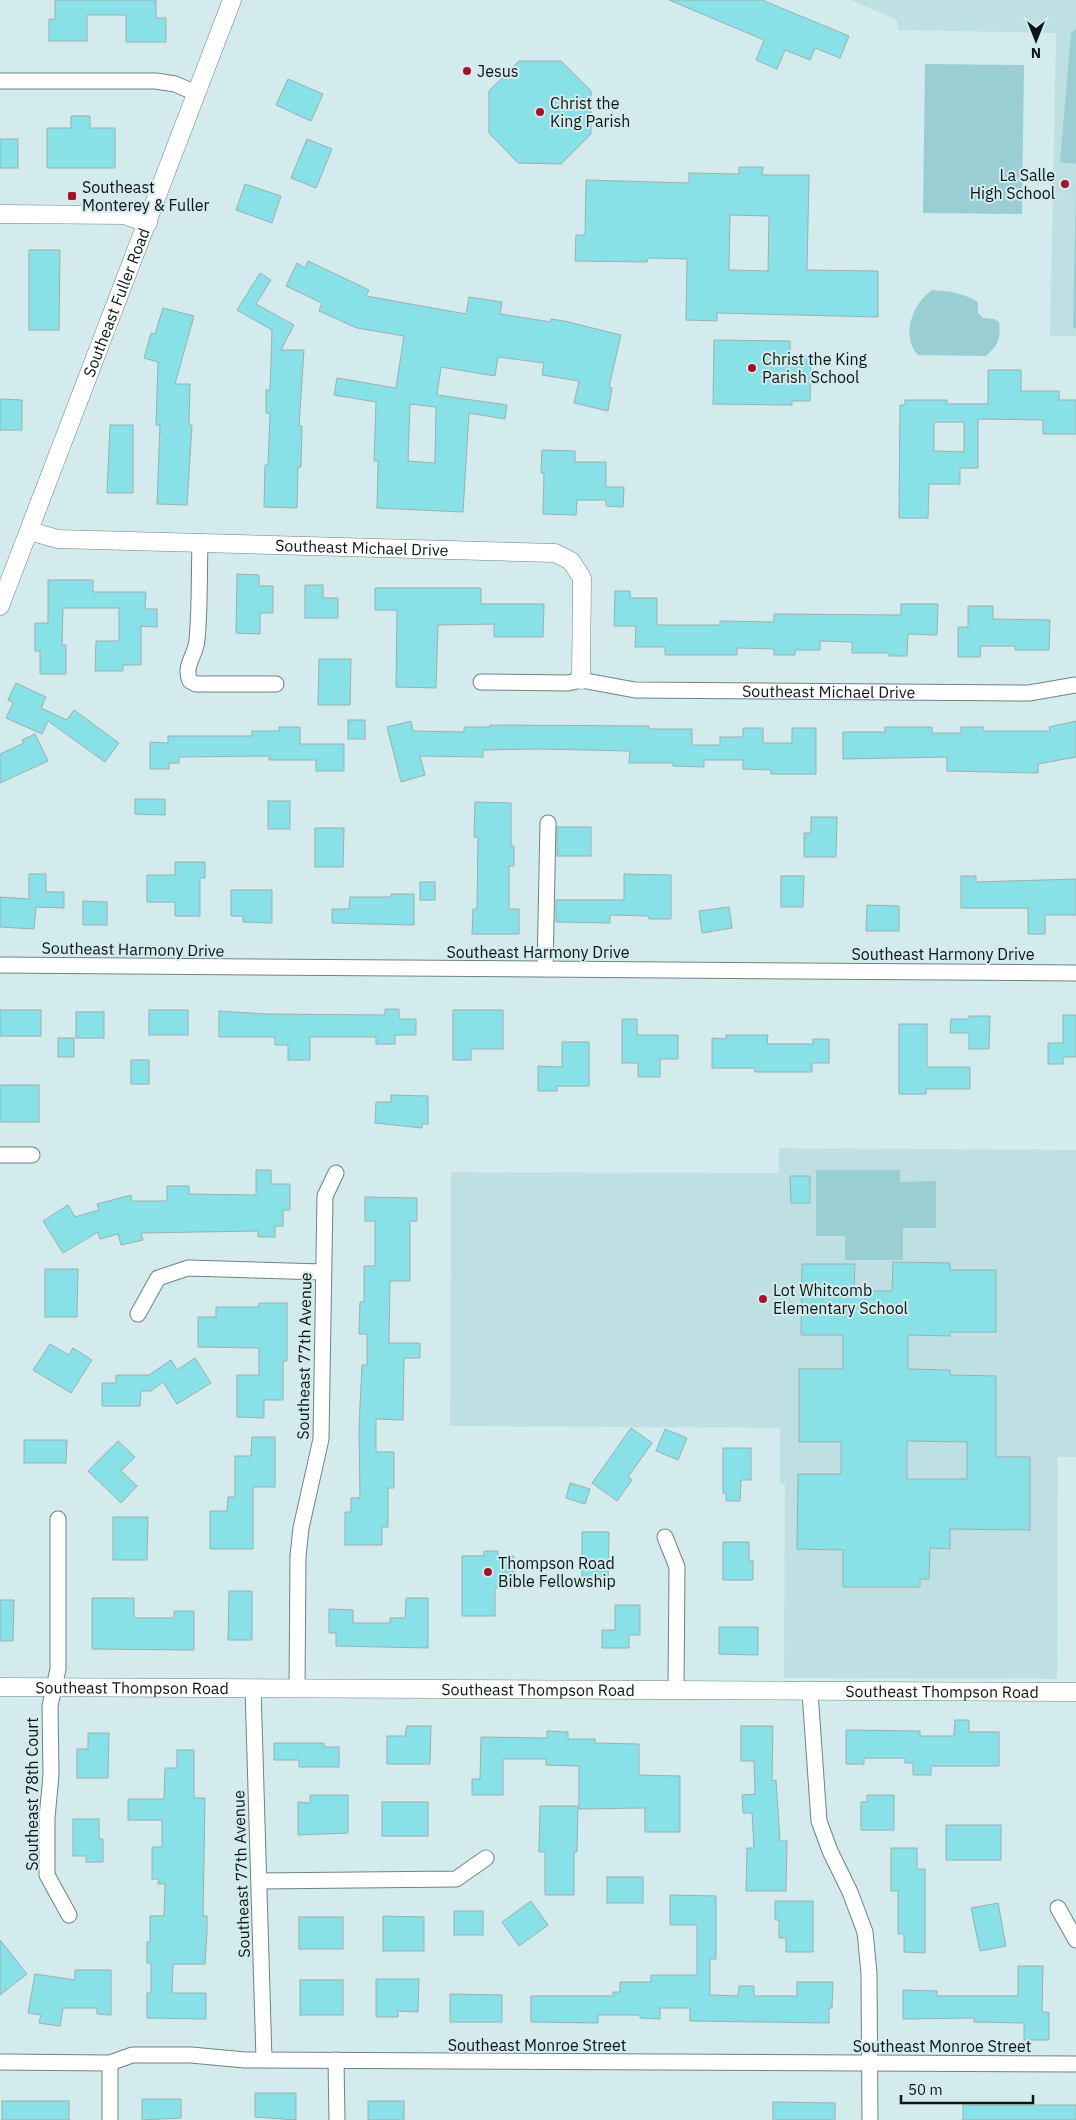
<svg xmlns="http://www.w3.org/2000/svg" width="1076" height="2120" viewBox="0 0 1076 2120" font-family="'IBM Plex Sans',sans-serif">
<style>
.built{fill:#bfe0e2}
.green{fill:#99ced2}
.building{fill:#87e1e6;stroke:#9ab0b2;fill-rule:evenodd}
.lines{fill:none;stroke-linecap:round;stroke-linejoin:round}
.minor-casing{stroke:#6e8385;stroke-width:17}
.tertiary-casing{stroke:#6e8385;stroke-width:19}
.minor{stroke:#fff;stroke-width:15}
.tertiary{stroke:#fff;stroke-width:18}
.poi-dot{fill:#a8102a;stroke:#d3ebec;stroke-width:2}
.labels{text-anchor:middle;dominant-baseline:central;stroke-width:4;stroke-linejoin:round;paint-order:stroke}
.poi-label{font-size:16px;fill:#0d1515;stroke:#d3ebec;text-anchor:start}
.street-label{font-size:16px;fill:#0d1515;stroke:#d3ebec}
</style>
<rect width="100%" height="100%" fill="#d3ebec"/>
<g class="built">
<polygon points="851,0 1076,0 1076,336 1050,336 1056,33 898,30 897,20"/>
<polygon points="779,1148 1076,1150 1076,1457 1058,1457 1057,1679 784,1678 785,1484 780,1483 780,1428 450,1426 451,1172 779,1173"/>
</g>
<g class="green">
<polygon points="1076,29 1076,164 1060,162 1071,33"/>
<polygon points="925,64 1024,65 1022,214 923,213"/>
<polygon points="1076,179 1076,329 1073,328"/>
<path d="M932,290C949,291 963,293 978,302V313L983,318L994,319L999,322C1001,339 998,345 986,356L918,355C900,336 913,303 932,290Z"/>
<polygon points="816,1170 900,1170 900,1182 936,1181 936,1228 903,1228 903,1260 845,1260 845,1236 816,1236"/>
</g>
<g class="building">
<polygon points="55,0 156,0 156,18 166,18 166,42 126,42 126,15 87,15 87,41 49,41 49,19 55,19"/>
<polygon points="669,0 762,0 849,36 840,58 815,48 810,60 785,50 777,69 756,60 764,40"/>
<polygon points="519,61 561,61 591,91 591,134 561,164 518,163 489,133 489,91"/>
<polygon points="288,79 323,94 311,121 276,105"/>
<polygon points="71,116 90,116 90,128 115,128 115,168 47,168 47,128 71,128"/>
<rect x="0" y="139" width="18" height="29"/>
<polygon points="307,139 332,149 316,188 291,178"/>
<path d="M739,167H763L762,175H809L807,270L878,271V317L717,313V321L686,320L687,259L648,258L647,262L575,261L576,235H585L586,180L689,183V173L739,174ZM730,215L769,216L768,271L729,270Z"/>
<polygon points="245,184 281,196 272,223 236,210"/>
<polygon points="29,250 60,250 59,330 29,330"/>
<path d="M308,261L369,290L366,296L466,314L469,297L502,302L500,314L551,322V319L564,321L621,335L609,387L612,388L608,411L574,403L579,381L542,375L544,363L498,357L495,376L441,367L437,395L507,405L505,419L469,413L463,512L377,508L378,461H374L376,402L334,395L337,378L396,388L404,336L357,328L319,311L322,303L286,286L297,263L305,268ZM410,404L436,407L435,463L408,461Z"/>
<polygon points="260,273 271,280 256,304 294,325 281,350 304,350 299,426 302,426 301,467 298,467 297,508 264,507 265,465 268,465 270,413 266,413 266,390 270,390 272,330 237,310"/>
<polygon points="163,308 194,316 175,384 190,384 189,425 192,425 187,505 157,504 160,425 156,425 158,362 144,358 151,333 155,334"/>
<polygon points="714,340 790,341 790,355 811,356 810,401 792,401 792,405 713,404"/>
<path d="M988,370H1021V391H1059V400H1076V434H1043V420L978,419V468H960V484H929L928,518H899L900,405H905V400H947V404H988ZM934,422H964V452L934,451Z"/>
<polygon points="0,399 22,400 22,430 0,430"/>
<polygon points="110,425 133,425 133,493 107,493"/>
<polygon points="542,450 575,451 575,462 606,462 606,487 624,487 623,507 606,506 606,500 577,500 576,515 543,514 544,473 541,473"/>
<polygon points="237,574 259,575 259,586 273,586 273,613 260,613 260,634 236,633"/>
<polygon points="48,580 93,580 93,592 146,592 145,609 157,609 157,627 141,626 141,665 123,665 123,671 95,671 96,641 119,641 119,608 63,608 62,645 66,645 66,674 40,674 40,651 35,651 35,623 48,623"/>
<polygon points="305,585 323,585 323,598 338,598 338,618 305,618"/>
<polygon points="375,588 481,588 481,604 544,604 543,637 494,637 494,624 438,625 436,688 396,687 397,610 375,610"/>
<polygon points="615,591 630,591 630,598 657,598 657,625 720,625 720,621 774,622 774,614 901,615 901,604 938,604 937,635 908,634 907,656 889,656 889,653 852,653 852,642 820,641 820,650 795,650 795,655 774,655 774,649 737,648 737,655 665,655 665,647 635,647 636,626 614,626"/>
<polygon points="968,606 993,606 993,619 1050,620 1049,650 1015,650 1015,646 981,646 980,657 958,657 958,627 968,627"/>
<polygon points="319,659 351,659 350,705 318,705"/>
<polygon points="16,683 46,697 41,708 67,720 74,710 119,743 105,762 48,721 42,734 6,718 13,703 8,700"/>
<rect x="348" y="720" width="17" height="19"/>
<polygon points="411,721 413,731 464,732 464,727 490,727 490,725 649,726 649,729 692,729 692,745 720,745 720,737 743,737 743,728 763,728 763,743 792,743 792,728 816,728 816,774 771,774 771,770 743,769 743,760 704,760 704,767 673,766 673,763 629,763 630,751 538,749 483,750 483,757 420,756 425,775 401,782 387,727"/>
<polygon points="1076,721 1076,757 1038,764 1038,773 947,771 947,757 843,759 843,732 885,732 885,727 932,727 932,733 961,733 961,727 983,727 983,731 1050,731 1049,727"/>
<polygon points="279,727 300,727 300,744 344,744 344,771 316,771 316,760 269,760 269,756 179,757 179,763 169,763 169,769 150,769 150,742 168,743 168,736 252,736 252,731 279,731"/>
<polygon points="35,734 48,761 0,783 0,754 24,743 22,740"/>
<polygon points="135,799 165,799 165,815 135,814"/>
<rect x="268" y="801" width="22" height="28"/>
<polygon points="475,802 511,803 511,846 514,846 514,866 509,866 509,909 519,909 519,934 472,934 473,909 477,909 478,837 474,837"/>
<polygon points="811,817 837,817 836,857 804,857 804,833 811,833"/>
<rect x="557" y="827" width="34" height="29"/>
<polygon points="315,828 344,828 343,867 315,867"/>
<polygon points="175,862 205,862 205,878 200,878 200,916 175,916 175,902 147,902 147,875 175,875"/>
<polygon points="29,874 46,874 46,892 64,892 64,908 36,907 34,929 0,927 0,897 29,899"/>
<polygon points="624,874 671,875 671,919 649,919 648,916 610,915 610,923 556,922 556,900 624,900"/>
<polygon points="781,876 804,876 803,907 781,907"/>
<polygon points="961,876 976,876 976,882 1076,879 1076,915 1045,915 1045,934 1028,934 1028,908 961,908"/>
<rect x="420" y="882" width="15" height="18"/>
<polygon points="231,890 272,890 272,923 243,922 243,916 231,916"/>
<polygon points="391,894 414,894 414,925 332,923 332,909 349,909 350,897 391,897"/>
<polygon points="83,901 107,902 107,925 83,925"/>
<polygon points="867,905 899,906 899,931 866,931"/>
<polygon points="729,907 732,928 702,933 699,911"/>
<polygon points="385,1009 399,1009 399,1019 416,1019 416,1035 395,1035 395,1044 376,1044 376,1037 310,1037 310,1060 288,1060 288,1045 275,1045 275,1037 219,1037 219,1011 265,1014 385,1015"/>
<rect x="0" y="1010" width="41" height="26"/>
<rect x="149" y="1010" width="39" height="25"/>
<polygon points="453,1010 503,1010 503,1049 471,1049 471,1060 453,1060"/>
<rect x="76" y="1012" width="28" height="26"/>
<polygon points="1063,1015 1076,1015 1076,1057 1063,1057 1063,1064 1048,1064 1048,1043 1063,1043"/>
<polygon points="969,1016 990,1016 989,1049 969,1049 969,1033 950,1033 951,1019 969,1019"/>
<polygon points="622,1019 637,1019 637,1035 678,1035 678,1059 660,1059 660,1077 638,1077 638,1063 622,1063"/>
<polygon points="899,1024 927,1024 927,1067 970,1067 970,1089 926,1089 926,1094 899,1094"/>
<polygon points="726,1035 768,1035 767,1044 813,1044 813,1039 829,1039 829,1063 812,1063 812,1072 755,1072 755,1068 712,1068 712,1038 726,1039"/>
<rect x="58" y="1038" width="16" height="19"/>
<polygon points="562,1042 589,1042 589,1086 557,1086 557,1091 538,1091 538,1066 562,1067"/>
<rect x="131" y="1060" width="18" height="24"/>
<rect x="0" y="1085" width="39" height="37"/>
<polygon points="391,1095 428,1096 428,1124 422,1124 422,1128 375,1123 376,1102 391,1102"/>
<polygon points="256,1170 271,1170 271,1184 290,1184 290,1210 283,1210 283,1226 275,1226 275,1237 258,1237 258,1231 141,1233 143,1240 121,1245 118,1234 100,1239 98,1232 63,1253 43,1221 68,1205 75,1217 99,1210 97,1204 131,1195 132,1201 167,1201 167,1186 189,1186 189,1194 256,1195"/>
<polygon points="790,1176 810,1176 810,1203 791,1203"/>
<polygon points="365,1197 417,1198 417,1221 410,1221 410,1281 390,1281 389,1343 420,1343 420,1358 404,1358 403,1420 376,1419 376,1452 394,1452 394,1488 388,1488 388,1527 382,1527 382,1545 345,1545 345,1512 351,1512 351,1498 360,1498 359,1427 362,1365 367,1365 367,1334 359,1334 360,1302 364,1302 364,1266 375,1266 375,1221 365,1221"/>
<path d="M893,1262L950,1263V1270H996V1332H950V1336L908,1335V1369L950,1370V1375L996,1376V1457H1030V1530L950,1529V1549L930,1548L929,1579H920V1587H843V1550L797,1549L798,1474H841V1442H799V1369H843V1335H801L802,1264H855L854,1291H892ZM907,1441L967,1442V1479H907Z"/>
<polygon points="45,1269 78,1269 77,1317 45,1317"/>
<polygon points="259,1303 287,1303 287,1361 283,1361 283,1400 264,1400 264,1418 237,1417 237,1375 259,1375 259,1348 198,1347 198,1317 216,1317 216,1307 259,1307"/>
<polygon points="50,1344 69,1355 73,1348 92,1360 71,1393 33,1370"/>
<polygon points="195,1358 211,1383 177,1404 163,1382 151,1391 141,1391 140,1406 102,1406 102,1383 116,1383 116,1375 149,1375 171,1360 177,1370"/>
<polygon points="631,1428 652,1443 628,1477 632,1480 617,1501 592,1483"/>
<polygon points="665,1429 687,1438 678,1460 656,1451"/>
<polygon points="252,1437 275,1437 275,1487 253,1487 253,1549 210,1549 210,1511 227,1511 228,1497 235,1497 235,1456 251,1456"/>
<polygon points="24,1440 67,1440 66,1463 24,1463"/>
<polygon points="118,1441 135,1457 121,1471 137,1486 121,1503 88,1471"/>
<polygon points="723,1448 751,1448 751,1480 741,1480 740,1501 726,1501 726,1493 723,1493"/>
<polygon points="570,1483 590,1489 585,1504 566,1498"/>
<polygon points="113,1517 148,1517 147,1560 113,1560"/>
<polygon points="582,1532 609,1532 608,1585 582,1585"/>
<polygon points="723,1542 749,1542 749,1561 753,1561 753,1580 723,1580"/>
<polygon points="484,1551 498,1551 498,1556 514,1556 514,1588 495,1588 495,1616 462,1616 462,1556 484,1556"/>
<polygon points="229,1591 252,1591 252,1640 228,1640"/>
<polygon points="92,1598 134,1598 134,1618 174,1618 174,1611 194,1611 194,1650 92,1649"/>
<polygon points="406,1598 428,1598 428,1648 336,1646 336,1633 329,1633 329,1609 353,1610 353,1623 390,1623 390,1618 405,1618"/>
<polygon points="0,1600 14,1600 13,1641 0,1641"/>
<polygon points="615,1605 640,1605 640,1635 629,1635 629,1648 602,1648 602,1630 615,1630"/>
<polygon points="719,1627 758,1627 758,1655 719,1654"/>
<polygon points="955,1720 969,1720 969,1732 999,1732 999,1766 931,1766 931,1775 913,1775 913,1763 905,1763 905,1758 864,1758 864,1764 846,1764 846,1730 920,1731 920,1736 954,1736"/>
<polygon points="407,1726 431,1726 430,1764 387,1764 387,1736 405,1736"/>
<polygon points="741,1726 773,1726 772,1781 776,1780 780,1841 787,1841 786,1891 746,1891 747,1848 754,1848 752,1813 743,1813 742,1795 755,1794 754,1761 741,1761"/>
<polygon points="547,1731 568,1732 568,1739 595,1739 595,1743 639,1744 639,1775 680,1776 680,1832 645,1832 645,1808 579,1809 579,1766 546,1765 546,1759 503,1759 503,1795 472,1795 472,1779 480,1779 481,1737 547,1738"/>
<polygon points="88,1733 109,1733 108,1778 77,1778 77,1749 88,1749"/>
<polygon points="274,1743 324,1743 324,1747 339,1747 339,1767 299,1767 299,1760 274,1760"/>
<polygon points="177,1750 194,1750 194,1798 205,1798 203,1916 207,1916 207,1932 205,1964 173,1964 172,1993 206,1993 206,2019 147,2018 147,1993 151,1993 151,1963 147,1963 147,1942 150,1942 150,1916 164,1916 165,1884 158,1884 159,1879 152,1879 152,1847 162,1847 162,1820 128,1820 128,1799 164,1799 165,1768 177,1768"/>
<polygon points="310,1795 348,1795 348,1833 298,1835 298,1802 310,1803"/>
<polygon points="867,1795 894,1795 894,1830 861,1830 861,1802 867,1802"/>
<rect x="382" y="1802" width="46" height="34"/>
<polygon points="540,1806 578,1806 577,1852 574,1852 574,1895 545,1895 545,1852 539,1852"/>
<polygon points="73,1819 99,1819 99,1839 103,1839 103,1862 86,1862 86,1856 73,1856"/>
<rect x="946" y="1825" width="55" height="35"/>
<polygon points="891,1848 917,1848 917,1869 925,1869 925,1953 904,1952 904,1934 898,1934 898,1891 891,1891"/>
<rect x="607" y="1877" width="36" height="26"/>
<polygon points="670,1895 716,1896 716,1959 710,1959 710,1995 738,1996 739,1986 754,1986 754,1996 797,1996 797,1982 833,1982 832,2008 829,2008 829,2023 690,2021 690,2008 660,2008 660,2019 640,2018 640,2015 598,2015 598,2023 531,2022 531,1996 613,1996 613,1992 620,1992 620,1982 651,1982 651,1975 697,1975 697,1925 670,1925"/>
<polygon points="531,1901 548,1925 519,1946 502,1922"/>
<polygon points="775,1901 813,1901 813,1952 786,1952 786,1938 779,1938 779,1920 775,1920"/>
<polygon points="998,1903 1006,1946 980,1951 971,1908"/>
<rect x="454" y="1911" width="29" height="24"/>
<polygon points="383,1916 424,1917 424,1951 383,1951"/>
<rect x="299" y="1917" width="44" height="32"/>
<polygon points="0,1940 27,1974 0,1995"/>
<polygon points="1018,1966 1043,1966 1042,2012 1049,2012 1049,2040 1024,2040 1024,2023 974,2022 974,2018 903,2019 903,1990 937,1991 937,1996 1018,1996"/>
<polygon points="75,1970 111,1970 111,2015 97,2014 97,2008 63,2008 60,2026 39,2023 41,2015 28,2013 35,1974 75,1980"/>
<polygon points="376,1979 419,1979 418,2012 398,2011 398,2017 376,2017"/>
<rect x="300" y="1980" width="43" height="35"/>
<polygon points="450,1994 502,1995 502,2022 450,2022"/>
<polygon points="255,2093 296,2093 296,2120 255,2117"/>
<polygon points="142,2099 181,2099 181,2118 142,2120"/>
<rect x="2" y="2101" width="67" height="19"/>
<rect x="368" y="2101" width="36" height="19"/>
<polygon points="773,2102 835,2103 835,2120 773,2120"/>
<rect x="963" y="2105" width="113" height="15"/>
</g>
<g class="lines">
<defs>
<g id="minor">
<polyline points="0,81 156,81 175,84 196,93"/>
<path d="M200,543C199,575 200,608 197,640C196,655 183,666 190,681L196,684H276"/>
<path id="s1" d="M481,682L568,683L581,680L635,690L1029,693L1076,685"/>
<polyline points="0,965 1076,973"/>
<polyline points="545,969 548,823"/>
<polyline points="0,1155 32,1155"/>
<polyline points="138,1314 158,1278 188,1268 323,1272"/>
<polyline points="58,1519 58,1669 50,1706 51,1775 47,1818 47,1875 69,1915"/>
<polyline points="665,1537 677,1567 676,1690"/>
<polyline points="253,1688 264,2059"/>
<polyline points="297,1689 298,1556 301,1528 321,1439 325,1196 336,1173"/>
<polyline points="810,1692 819,1821 830,1851 850,1892 865,1932 869,1973 870,2120"/>
<polyline points="259,1881 456,1879 486,1858"/>
<polyline points="1058,1908 1076,1940"/>
<polyline points="336,2060 337,2120"/>
<polyline points="0,2062 110,2063 132,2055 191,2055 245,2060 1076,2064"/>
<polyline points="110,2063 110,2120"/>
</g>
<g id="tertiary">
<polyline points="0,214 124,215 148,223"/>
<path id="s2" d="M29,531L58,539L555,553L571,561L582,578L581,680"/>
<path id="s3" d="M0,606L232,0"/>
<path id="s4" d="M0,1687L1076,1692"/>
</g>
</defs>
<use href="#minor" class="minor-casing"/>
<use href="#tertiary" class="tertiary-casing"/>
<use href="#minor" class="minor"/>
<use href="#tertiary" class="tertiary"/>
</g>
<g class="poi-dot">
<circle cx="467" cy="71" r="5"/>
<circle cx="540" cy="112" r="5"/>
<circle cx="1065" cy="184" r="5"/>
<rect x="67" y="191" width="10" height="10" rx="2.5"/>
<circle cx="752" cy="368" r="5"/>
<circle cx="763" cy="1299" r="5"/>
<circle cx="488" cy="1572" r="5"/>
</g>
<g class="labels">
<g class="poi-label">
<text x="477" y="71">Jesus</text>
<text x="550" y="103">Christ the<tspan x="550" dy="18">King Parish</tspan></text>
<text x="1055" y="175" text-anchor="end">La Salle<tspan x="1055" dy="18">High School</tspan></text>
<text x="82" y="187">Southeast<tspan x="82" dy="18">Monterey &amp; Fuller</tspan></text>
<text x="762" y="359">Christ the King<tspan x="762" dy="18">Parish School</tspan></text>
<text x="773" y="1290">Lot Whitcomb<tspan x="773" dy="18">Elementary School</tspan></text>
<text x="498" y="1563">Thompson Road<tspan x="498" dy="18">Bible Fellowship</tspan></text>
</g>
<g class="street-label">
<text stroke="none"><textPath href="#s3" startOffset="325">Southeast Fuller Road</textPath></text>
<text stroke="none"><textPath href="#s2" startOffset="334">Southeast Michael Drive</textPath></text>
<text stroke="none"><textPath href="#s1" startOffset="349">Southeast Michael Drive</textPath></text>
<text transform="translate(133 949) rotate(1)">Southeast Harmony Drive</text>
<text x="538" y="952">Southeast Harmony Drive</text>
<text x="943" y="954">Southeast Harmony Drive</text>
<text transform="translate(304 1356) rotate(-89)">Southeast 77th Avenue</text>
<text stroke="none"><textPath href="#s4" startOffset="132">Southeast Thompson Road</textPath></text>
<text stroke="none"><textPath href="#s4" startOffset="538">Southeast Thompson Road</textPath></text>
<text stroke="none"><textPath href="#s4" startOffset="942">Southeast Thompson Road</textPath></text>
<text transform="translate(32 1794) rotate(-90)">Southeast 78th Court</text>
<text transform="translate(241 1874) rotate(-92)">Southeast 77th Avenue</text>
<text x="537" y="2045">Southeast Monroe Street</text>
<text x="942" y="2046">Southeast Monroe Street</text>
</g>
</g>
<g transform="translate(1036 40) rotate(180)" stroke="#d3ebec" stroke-width="4" paint-order="stroke">
<path d="M0-4L9 19L0 12L-9 19Z" fill="#0d1515"/>
<text y="-8" font-size="14" font-weight="bold" text-anchor="middle" fill="#0d1515">N</text>
</g>
<path d="M901 2095v8h132v-8" fill="none" stroke="#0d1515" stroke-width="2.5"/>
<text x="908" y="2095" font-size="15" fill="#0d1515" stroke="#d3ebec" stroke-width="4" paint-order="stroke">50 m</text>
</svg>
